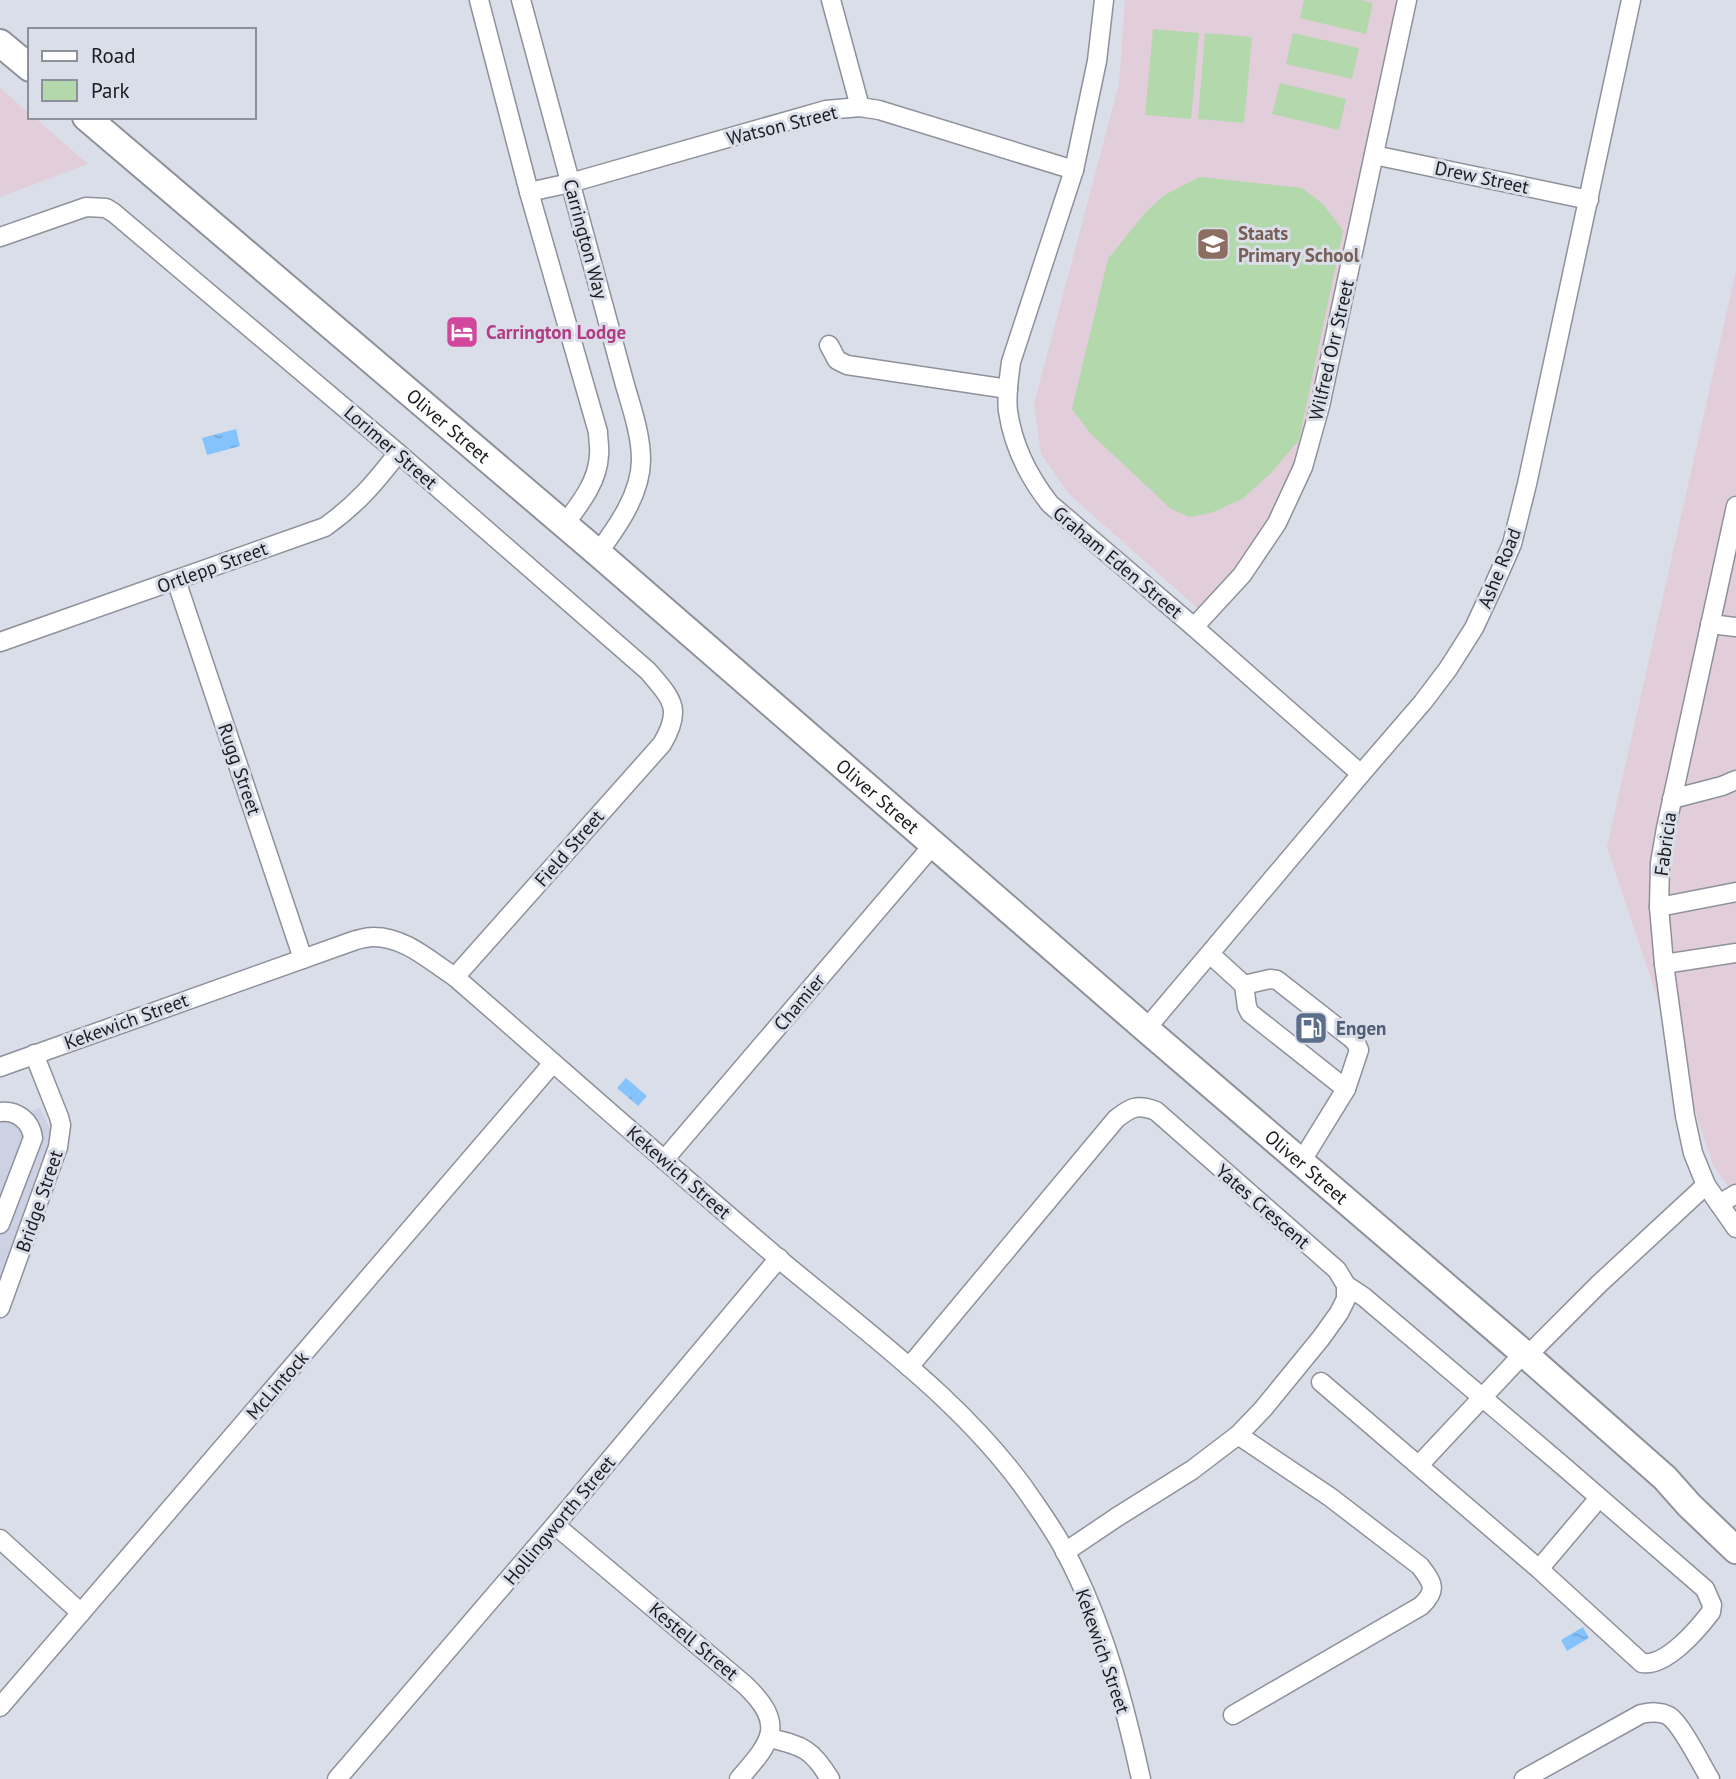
<svg xmlns="http://www.w3.org/2000/svg" width="1736" height="1779" viewBox="0 0 1736 1779" font-family="'PT Sans',sans-serif">
<style>
.built{fill:#ccd2e4}
.industrial{fill:#e2cddb}
.green{fill:#b3d8ac}
.water{fill:url(#water-ripples)}
.lines{fill:none;stroke-linecap:round;stroke-linejoin:round}
.minor-casing{stroke:#8e919b;stroke-width:21}
.highway-casing{stroke:#8e919b;stroke-width:30}
.minor{stroke:#fff;stroke-width:18}
.highway{stroke:#fff;stroke-width:26}
.labels{text-anchor:middle;dominant-baseline:central;stroke-width:6;stroke-linejoin:round;paint-order:stroke}
.street-label{font-size:19px;fill:#1b1c20;stroke:#dadee9}
.education-label{font-size:19px;font-weight:bold;fill:#785e54;stroke:#dadee9;text-anchor:start}
.hotel-label{font-size:19px;font-weight:bold;fill:#b23c85;stroke:#dadee9;text-anchor:start}
.service-label{font-size:19px;font-weight:bold;fill:#4e5e75;stroke:#dadee9;text-anchor:start}
</style>
<defs>
<pattern id="water-ripples" width="26" height="14" patternUnits="userSpaceOnUse" patternTransform="scale(1.75)"><rect width="26" height="14" fill="#85c3fd"/><path d="M2 4q2-2 4 0t4 0M15 11q2-2 4 0t4 0" fill="none" stroke="#72a7d9"/></pattern>
</defs>
<rect width="100%" height="100%" fill="#dadee9"/>
<polygon class="built" points="40,1108 58,1146 0,1297 0,1123"/>
<g class="industrial">
<polygon points="1125,0 1405,0 1300,456 1279,508 1204,614 1069,494 1041,454 1034,404 1119,84"/>
<polygon points="0,88 30,114 30,117 34,117 88,164 0,197"/>
<polygon points="1736,271 1736,1198 1713,1165 1607,847"/>
</g>
<g class="green">
<polygon points="1304,0 1361,0 1373,3 1366,34 1300,18"/>
<polygon points="1153,29 1199,33 1191,119 1145,115"/>
<polygon points="1205,33 1252,37 1244,123 1198,119"/>
<polygon points="1293,33 1359,48 1352,79 1286,64"/>
<polygon points="1280,83 1346,99 1339,130 1272,114"/>
<polygon points="1200,177 1302,188 1323,204 1343,231 1299,440 1271,473 1242,499 1211,513 1189,517 1170,508 1091,434 1072,409 1108,259 1145,213 1163,196"/>
</g>
<g class="water">
<polygon points="236,429 240,446 207,455 202,438"/>
<polygon points="626,1078 647,1096 638,1106 617,1088"/>
<polygon points="1583,1627 1589,1638 1567,1651 1561,1640"/>
</g>
<g class="lines">
<defs>
<g id="minor">
<path d="M479,0L529,192L598,432C598,440 600,448 599,455C598,482 579,505 564,525"/>
<path d="M521,0L625,385C632,409 641,435 641,460C641,494 617,527 598,553"/>
<polyline points="831,0 860,107"/>
<path d="M1104,0L1097,61L1074,170L1011,362C1009,378 1006,395 1008,411C1013,446 1028,476 1050,504L1194,627L1361,774"/>
<polyline points="1374,155 1589,200"/>
<polyline points="529,192 570,183 826,110 860,107 879,110 1074,170"/>
<path d="M0,237L86,207L106,208L114,213L398,453L648,671C672,699 683,709 662,744L455,977"/>
<polyline points="829,345 837,360 847,365 1008,389"/>
<polyline points="1736,506 1666,828 1660,863 1659,907 1664,964 1685,1116 1693,1153 1706,1185 1736,1228"/>
<polyline points="176,580 303,959"/>
<polyline points="1710,624 1736,627"/>
<polyline points="1194,627 1242,575 1277,523 1303,467 1320,406 1407,0"/>
<path d="M0,642L325,527C357,504 374,484 398,453"/>
<polyline points="1672,799 1722,786 1736,780"/>
<polyline points="1659,907 1736,892"/>
<polyline points="1210,954 1244,985 1247,1007 1250,1013 1346,1089"/>
<polyline points="1664,964 1736,953"/>
<polyline points="1244,985 1270,979 1277,980 1351,1038 1356,1043 1359,1050 1346,1089 1301,1162"/>
<polyline points="1146,1029 1361,774 1423,702 1448,669 1474,628 1494,585 1512,544 1527,484 1631,0"/>
<path d="M0,1067L356,940C361,939 367,937 372,937C404,936 430,961 455,977C563,1071 670,1166 779,1259C867,1333 970,1406 1034,1502C1045,1518 1057,1535 1066,1553C1103,1623 1124,1702 1141,1779"/>
<path d="M0,1112C17,1110 31,1121 33,1138L0,1224"/>
<polyline points="664,1160 933,845"/>
<polyline points="1719,1204 1736,1194"/>
<polyline points="0,1308 58,1147 61,1125 59,1117 34,1054"/>
<polyline points="1527,1356 1599,1284 1706,1185"/>
<path d="M909,1367L1116,1119C1131,1107 1137,1104 1156,1111L1337,1270L1346,1285V1299L1339,1313L1321,1338L1263,1409L1238,1435L1192,1470L1117,1517L1065,1552"/>
<path d="M1321,1382L1539,1569L1642,1663C1666,1667 1698,1629 1711,1612L1712,1605L1705,1589L1563,1466L1364,1297L1346,1285"/>
<polyline points="1419,1465 1524,1353"/>
<path d="M555,1525L745,1685C787,1725 771,1742 739,1779"/>
<polyline points="0,1539 81,1613"/>
<polyline points="1539,1569 1599,1498"/>
<polyline points="0,1707 553,1063"/>
<path d="M1233,1715L1421,1606C1438,1590 1433,1583 1420,1566L1330,1497L1238,1435"/>
<path d="M770,1738C803,1746 812,1749 830,1779"/>
<polyline points="337,1779 555,1525 779,1258"/>
<path d="M1524,1779L1641,1714C1651,1712 1660,1711 1669,1716C1682,1725 1701,1764 1710,1779"/>
</g>
<g id="highway">
<polyline points="0,43 30,68"/>
<path id="s1" d="M86,117L598,553L1146,1029L1527,1356L1665,1478L1689,1505L1736,1550"/>
</g>
</defs>
<use href="#minor" class="minor-casing"/>
<use href="#highway" class="highway-casing"/>
<use href="#minor" class="minor"/>
<use href="#highway" class="highway"/>
</g>
<defs>
<symbol id="school-square" viewBox="-11 -11 22 22"><rect x="-9" y="-9" width="18" height="18" rx="4" fill="#8d6e63" stroke="#dadee9"/><path d="M0-5L7-2L0 1L-7-2ZM-4 1L0 2.5L4 1V4Q0 6-4 4Z" fill="#fff"/></symbol>
<symbol id="hotel-square" viewBox="-11 -11 22 22"><rect x="-9" y="-9" width="18" height="18" rx="4" fill="#d1479c" stroke="#dadee9"/><path d="M-6-4.5h1.5V1H6V5H4.5V3h-9V5H-6ZM-4 0a1.8 1.8 0 1 1 3.6 0ZM.5 0V-2.5h3Q6-2.5 6 0Z" fill="#fff"/></symbol>
<symbol id="fuel-square" viewBox="-11 -11 22 22"><rect x="-9" y="-9" width="18" height="18" rx="4" fill="#5c6f8a" stroke="#dadee9"/><path d="M-5.5-6h7V0h2V4h1.3V-2.5L3-4.5l.8-.8L6-3V5H2.5V1h-1V6h-7ZM-4.2-4.7v3.2H.2V-4.7Z" fill="#fff"/></symbol>
</defs>
<g fill-rule="evenodd">
<use href="#school-square" x="1194" y="225" width="38" height="38"/>
<use href="#hotel-square" x="443" y="313" width="38" height="38"/>
<use href="#fuel-square" x="1292" y="1009" width="38" height="38"/>
</g>
<g class="labels">
<g class="street-label">
<text transform="translate(782 125) rotate(-14)">Watson Street</text>
<text transform="translate(1482 177) rotate(12)">Drew Street</text>
<text transform="translate(586 239) rotate(75)">Carrington Way</text>
<text transform="translate(1331 350) rotate(-77)">Wilfred Orr Street</text>
<text stroke="none"><textPath href="#s1" startOffset="476">Oliver Street</textPath></text>
<text transform="translate(391 447) rotate(41)">Lorimer Street</text>
<text transform="translate(1118 562) rotate(40)">Graham Eden Street</text>
<text transform="translate(212 567) rotate(-20)">Ortlepp Street</text>
<text transform="translate(1499 568) rotate(-68)">Ashe Road</text>
<text transform="translate(240 769) rotate(71)">Rugg Street</text>
<text stroke="none"><textPath href="#s1" startOffset="1043">Oliver Street</textPath></text>
<text transform="translate(1665 844) rotate(-82)">Fabricia</text>
<text transform="translate(569 848) rotate(-49)">Field Street</text>
<text transform="translate(799 1002) rotate(-50)">Chamier</text>
<text transform="translate(126 1021) rotate(-20)">Kekewich Street</text>
<text stroke="none"><textPath href="#s1" startOffset="1610">Oliver Street</textPath></text>
<text transform="translate(679 1172) rotate(41)">Kekewich Street</text>
<text transform="translate(39 1201) rotate(-71)">Bridge Street</text>
<text transform="translate(1263 1206) rotate(41)">Yates Crescent</text>
<text transform="translate(277 1385) rotate(-49)">McLintock</text>
<text transform="translate(559 1520) rotate(-50)">Hollingworth Street</text>
<text transform="translate(694 1641) rotate(40)">Kestell Street</text>
<text transform="translate(1103 1651) rotate(71)">Kekewich Street</text>
</g>
<g class="education-label">
<text x="1238" y="233">Staats<tspan x="1238" dy="22">Primary School</tspan></text>
</g>
<g class="hotel-label">
<text x="486" y="332">Carrington Lodge</text>
</g>
<g class="service-label">
<text x="1336" y="1028">Engen</text>
</g>
</g>
<rect x="28" y="28" width="228" height="91" fill="#dadee9" stroke="#8e9099" stroke-width="2"/>
<rect x="42" y="51" width="35" height="10" fill="#ffffff" stroke="#8e9099" stroke-width="2"/>
<text x="91" y="63" font-size="21" fill="#1b1c20">Road</text>
<rect x="42" y="80" width="35" height="21" fill="#b3d8ac" stroke="#8e9099" stroke-width="2"/>
<text x="91" y="98" font-size="21" fill="#1b1c20">Park</text>
</svg>
